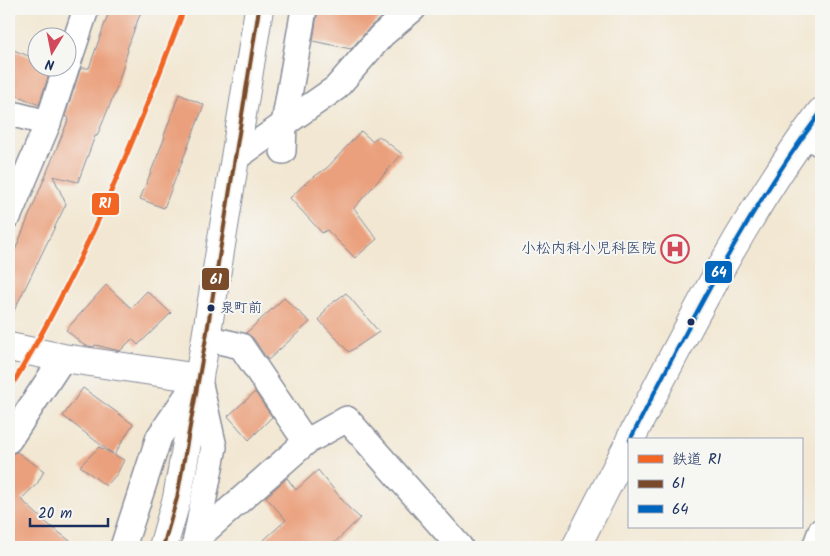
<svg xmlns="http://www.w3.org/2000/svg" width="830" height="556" viewBox="0 0 830 556" font-family="Kalam,'Klee One',sans-serif">
<style>
.building{fill:#eaa07d}
.lines{fill:none;stroke-linecap:round;stroke-linejoin:round}
.minor-casing{stroke:#868b98;stroke-width:28}
.tertiary-casing{stroke:#868b98;stroke-width:30}
.primary-casing{stroke:#868b98;stroke-width:30}
.minor{stroke:#fff;stroke-width:25}
.tertiary{stroke:#fff;stroke-width:28}
.primary{stroke:#fff;stroke-width:28}
.bus-1-casing{stroke:#f6f6f2;stroke-width:8}
.bus-2-casing{stroke:#f6f6f2;stroke-width:8}
.bus-1{stroke:#7a4b2a;stroke-width:4}
.bus-2{stroke:#0065bd;stroke-width:4}
.rail-1-casing{stroke:#f6f6f2;stroke-width:9}
.rail-1{stroke:#f26522;stroke-width:5}
.bus-dot{fill:#1b2f5e;stroke:#f6f6f2;stroke-width:2}
.labels{text-anchor:middle;dominant-baseline:central;stroke-width:4;stroke-linejoin:round;paint-order:stroke}
.bus-label{font-size:14px;fill:#1b2f5e;stroke:#f6f6f2;text-anchor:start}
.poi-label{font-size:15px;fill:#1b2f5e;stroke:#f6f6f2;text-anchor:end}
.line-badge{stroke:#f6f6f2;stroke-width:2}
.badge-label{font-size:14px;text-anchor:middle;font-weight:bold;fill:#fff}
</style>
<rect width="100%" height="100%" fill="#f6f6f2"/>
<filter id="ink" filterUnits="userSpaceOnUse"><feTurbulence type="fractalNoise" baseFrequency=".02" numOctaves="2"/><feDisplacementMap in="SourceGraphic" scale="10" xChannelSelector="R" yChannelSelector="G"/><feConvolveMatrix kernelMatrix="1 2 1 2 8 2 1 2 1" color-interpolation-filters="sRGB"/></filter>
<filter id="wash" filterUnits="userSpaceOnUse"><feTurbulence type="fractalNoise" baseFrequency=".0096" numOctaves="4" result="noise"/><feDisplacementMap in="SourceGraphic" scale="20" xChannelSelector="R" yChannelSelector="G"/><feGaussianBlur stdDeviation="1.12" result="paint"/><feColorMatrix in="noise" values="0 0 0 0 0 0 0 0 0 0 0 0 0 0 0 0 0 1.4 0 .05"/><feComposite in="paint" operator="in"/></filter>
<g filter="url(#wash)">
<rect width="100%" height="100%" fill="#f2e7d2"/>
<g id="blocks">
<g class="building">
<polygon points="110,9 142,9 127,49 128,50 116,90 97,136 95,136 78,182 53,176 66,204 9,321 9,265 69,118 65,116 80,70 82,68 89,68"/>
<polygon points="318,9 391,9 371,26 351,49 313,41"/>
<polygon points="9,48 38,60 38,68 51,68 39,105 9,92"/>
<polygon points="179,94 204,105 164,208 140,199 165,137 164,136"/>
<polygon points="361,131 372,141 379,136 402,154 354,208 377,239 355,258 327,230 322,233 290,198 308,181 328,167"/>
<polygon points="106,285 131,308 147,291 171,313 138,345 132,339 120,351 95,345 94,347 84,345 66,330"/>
<polygon points="346,293 379,332 349,352 319,320 328,306"/>
<polygon points="284,298 310,322 268,360 253,338 246,333"/>
<polygon points="83,388 133,424 114,455 124,460 117,474 106,486 80,466 99,447 113,454 63,416"/>
<polygon points="255,392 272,417 249,440 228,416"/>
<polygon points="17,452 44,471 37,484 21,499 44,521 78,547 9,547 9,454"/>
<polygon points="318,470 348,507 360,518 330,547 256,547 286,520 266,497 287,478 296,490"/>
</g>
</g>
</g>
<g filter="url(#ink)">
<use href="#blocks" fill-opacity="0" stroke="#868b98" stroke-width="1"/>
<g class="lines">
<defs>
<g id="minor">
<polyline points="68,63 86,9"/>
<polyline points="9,113 48,123 66,68"/>
<polyline points="805,135 821,144"/>
<polyline points="283,151 284,124 304,9"/>
<polyline points="234,159 336,88 382,35 413,9"/>
<polyline points="9,215 48,123"/>
<polyline points="206,338 241,346 306,442"/>
<polyline points="9,440 63,358"/>
<polyline points="196,539 306,442 347,419 460,547"/>
<polyline points="195,544 214,447 199,380"/>
<polyline points="123,547 159,437 199,378"/>
<polyline points="815,547 821,531"/>
</g>
<g id="tertiary">
<polyline points="9,347 63,358 199,378"/>
<path d="M630,440C688,327 745,214 821,112"/>
<polyline points="576,547 629,443"/>
</g>
<polyline id="primary" points="163,547 177,498 206,338 259,9"/>
</defs>
<use href="#minor" class="minor-casing"/>
<use href="#tertiary" class="tertiary-casing"/>
<use href="#primary" class="primary-casing"/>
<use href="#minor" class="minor"/>
<use href="#tertiary" class="tertiary"/>
<use href="#primary" class="primary"/>
<defs>
<polyline id="bus-1" points="163,547 177,498 206,338 259,9"/>
<path id="bus-2" d="M630,440C688,327 745,214 821,112"/>
</defs>
<use href="#bus-1" class="bus-1-casing"/>
<use href="#bus-2" class="bus-2-casing"/>
<use href="#bus-1" class="bus-1"/>
<use href="#bus-2" class="bus-2"/>
<defs>
<path id="rail-1" d="M9,390C82,271 135,139 184,9"/>
</defs>
<use href="#rail-1" class="rail-1-casing"/>
<use href="#rail-1" class="rail-1"/>
</g>
</g>
<defs>
<symbol id="hospital-ring" viewBox="-11 -11 22 22"><circle r="9.5" fill="#f6f6f2" stroke="#d1495b" stroke-width="1.5"/><path d="M-5-5h3v3.5h4V-5h3V5h-3V1.5h-4V5h-3Z" fill="#d1495b"/></symbol>
</defs>
<g fill-rule="evenodd">
<use href="#hospital-ring" x="659" y="233" width="32" height="32"/>
</g>
<g class="bus-dot">
<circle cx="211" cy="308" r="4.5"/>
<circle cx="691" cy="322" r="4.5"/>
</g>
<g class="labels">
<g class="bus-label">
<text x="220" y="308">泉町前</text>
</g>
<g class="poi-label">
<text x="656" y="249">小松内科小児科医院</text>
</g>
</g>
<g class="line-badge">
<rect x="91" y="192" width="29" height="24" rx="5" fill="#f26522"/>
<rect x="704" y="260" width="29" height="24" rx="5" fill="#0065bd"/>
<rect x="201" y="267" width="29" height="24" rx="5" fill="#7a4b2a"/>
</g>
<g class="badge-label">
<text x="105" y="208">R1</text>
<text x="719" y="277">64</text>
<text x="216" y="284">61</text>
</g>
<rect width="830" height="556" fill="none" stroke="#f6f6f2" stroke-width="30"/>
<rect x="628" y="438" width="175" height="90" fill="#f6f6f2" stroke="#9ea6b7"/>
<rect x="638" y="455" width="25" height="8" fill="#f26522" stroke="#9ea6b7"/>
<text x="672" y="464" font-size="15" fill="#1b2f5e">鉄道 R1</text>
<rect x="638" y="480" width="25" height="8" fill="#7a4b2a" stroke="#9ea6b7"/>
<text x="672" y="488" font-size="15" fill="#1b2f5e">61</text>
<rect x="638" y="505" width="25" height="8" fill="#0065bd" stroke="#9ea6b7"/>
<text x="672" y="514" font-size="15" fill="#1b2f5e">64</text>
<g transform="translate(52 52) rotate(190)"><circle r="24" fill="#f6f6f2" stroke="#9ea6b7"/>
<path d="M0-4L9 19L0 12L-9 19Z" fill="#d1495b"/>
<text y="-8" font-size="14" font-weight="bold" text-anchor="middle" fill="#1b2f5e">N</text>
</g>
<path d="M30 518v8h78v-8" fill="none" stroke="#1b2f5e" stroke-width="2.5"/>
<text x="38" y="518" font-size="15" fill="#1b2f5e" stroke="#f6f6f2" stroke-width="4" paint-order="stroke">20 m</text>
</svg>
